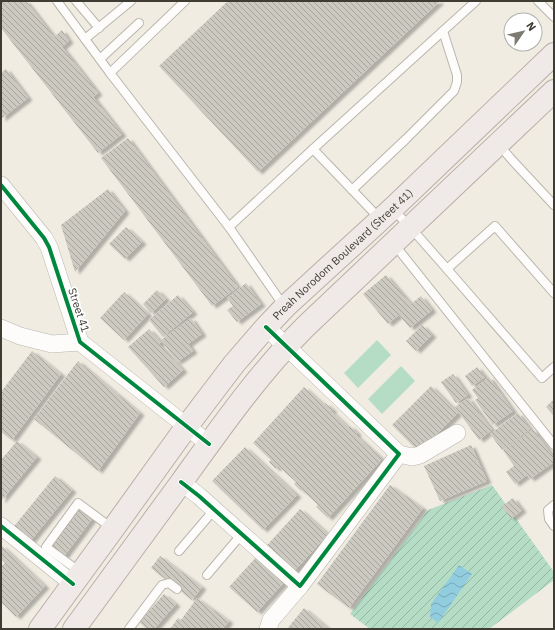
<svg xmlns="http://www.w3.org/2000/svg" width="555" height="630" viewBox="0 0 555 630" font-family="'IBM Plex Sans',sans-serif">
<style>
.garden{fill:url(#garden-furrows)}
.pitch{fill:#b5ddc5}
.water{fill:url(#water-waves)}
.building{fill:url(#building-back-hatch);filter:url(#shadow)}
.lines{fill:none;stroke-linecap:round;stroke-linejoin:round}
.service-casing{stroke:#b8b6ad;stroke-width:10}
.minor-casing{stroke:#b8b6ad;stroke-width:18}
.primary-casing{stroke:#baaea8;stroke-width:24}
.service{stroke:#fdfcfb;stroke-width:8}
.minor{stroke:#fdfcfb;stroke-width:17}
.primary{stroke:#efe9e7;stroke-width:22}
.cycleway-casing{stroke:#fff;stroke-width:6}
.cycleway{stroke:#00873e;stroke-width:4}
.labels{text-anchor:middle;dominant-baseline:central;stroke-width:3.5;stroke-linejoin:round;paint-order:stroke}
.street-label{font-size:11px;fill:#3f3c34;stroke:#fff}
</style>
<defs>
<pattern id="garden-furrows" width="10" height="10" patternUnits="userSpaceOnUse"><rect width="10" height="10" fill="#b5ddc5"/><path d="M-1 1l2-2M0 10L10 0M9 11l2-2" fill="none" stroke="#95b4a1"/></pattern>
<pattern id="water-waves" width="16" height="10" patternUnits="userSpaceOnUse"><rect width="16" height="10" fill="#91cddf"/><path d="M0 5q4-4 8 0t8 0" fill="none" stroke="#78a8b6"/></pattern>
<pattern id="building-back-hatch" width="6" height="6" patternUnits="userSpaceOnUse"><rect width="6" height="6" fill="#ccc9c0"/><path d="M-1 5l2 2M0 0l6 6M5-1l2 2" fill="none" stroke="#a7a49d"/></pattern>
<filter id="shadow"><feDropShadow dx="4.5" dy="2.5" stdDeviation="1" flood-color="#0004"/></filter>
</defs>
<rect width="100%" height="100%" fill="#f0ece2"/>
<polygon class="garden" points="492,485 554,572 554,580 489,629 370,629 350,614 428,510"/>
<g class="pitch">
<polygon points="377,340 391,355 358,388 344,373"/>
<polygon points="401,366 415,381 382,414 368,399"/>
</g>
<polygon class="water" points="459,565 472,574 438,623 430,617 431,604"/>
<g class="building">
<polygon points="1,1 26,1 54,37 62,30 69,41 62,47 98,93 93,97 122,134 98,153 1,28"/>
<polygon points="228,1 440,1 258,172 159,66"/>
<polygon points="6,69 28,98 1,119 1,73"/>
<polygon points="128,138 238,287 212,306 101,158"/>
<polygon points="108,189 125,211 75,272 61,225"/>
<polygon points="126,227 142,242 125,259 109,244"/>
<polygon points="386,275 411,304 421,296 432,310 410,328 399,315 388,324 363,294"/>
<polygon points="246,283 261,304 237,322 227,310 233,306 227,298"/>
<polygon points="157,290 166,299 151,313 143,304"/>
<polygon points="124,292 148,314 124,340 100,318"/>
<polygon points="178,295 193,312 163,337 149,320"/>
<polygon points="191,318 202,334 188,344 193,351 177,362 161,340"/>
<polygon points="422,325 432,335 416,351 406,341"/>
<polygon points="149,329 161,342 159,344 183,370 164,387 128,347"/>
<polygon points="32,351 61,374 12,440 1,432 1,392"/>
<polygon points="78,361 140,413 98,471 34,419"/>
<polygon points="477,367 485,377 472,386 465,376"/>
<polygon points="453,374 468,395 456,403 441,382"/>
<polygon points="489,377 513,411 493,425 475,400 478,398 472,390"/>
<polygon points="431,386 458,413 419,452 392,425"/>
<polygon points="304,387 324,405 325,403 333,410 331,411 348,427 350,426 357,433 356,435 382,459 328,518 316,507 318,505 302,490 301,491 294,484 296,482 278,466 276,469 269,462 271,460 253,443"/>
<polygon points="468,398 492,430 479,440 455,407"/>
<polygon points="554,399 554,416 546,407"/>
<polygon points="518,413 530,429 502,450 490,434"/>
<polygon points="533,429 554,458 554,462 530,479 527,475 515,484 506,472 514,466 503,450"/>
<polygon points="17,441 37,457 1,501 1,460"/>
<polygon points="471,445 487,481 440,501 424,466"/>
<polygon points="245,447 297,495 263,530 212,481"/>
<polygon points="55,476 72,490 28,544 11,530"/>
<polygon points="390,485 423,508 349,608 317,584"/>
<polygon points="513,498 522,510 511,519 502,506"/>
<polygon points="79,503 95,515 59,563 43,551"/>
<polygon points="300,509 328,534 257,612 229,587"/>
<polygon points="1,545 45,586 16,617 1,602 1,566 5,563 1,559"/>
<polygon points="160,556 202,587 192,600 151,568"/>
<polygon points="164,594 176,604 154,629 147,629 139,622"/>
<polygon points="197,598 229,621 223,629 170,629 178,618 181,620"/>
<polygon points="304,608 329,629 287,629"/>
</g>
<g class="lines">
<defs>
<g id="service">
<polyline points="57,1 110,73 229,227 279,299 286,306"/>
<polyline points="76,1 99,28"/>
<polyline points="538,1 554,17"/>
<polyline points="85,39 131,1"/>
<polyline points="100,59 139,23"/>
<polyline points="110,73 185,1"/>
<polyline points="499,145 512,160 554,205"/>
<polyline points="313,149 380,219"/>
<polyline points="352,190 406,139 454,91 457,82 457,75 443,31"/>
<polyline points="393,209 418,236 447,269 542,378 554,367"/>
<polyline points="229,227 313,149 476,1"/>
<polyline points="394,244 554,445"/>
<polyline points="447,269 495,226 554,293"/>
<polyline points="554,505 548,510 549,519 554,526"/>
<polyline points="179,551 214,510"/>
<polyline points="80,572 46,547 78,503 113,529"/>
<polyline points="207,575 241,535"/>
<polyline points="129,629 162,585 169,583 177,589"/>
</g>
<g id="minor">
<polyline points="1,185 44,238 49,247 80,342 209,444"/>
<polyline points="1,328 20,336 52,344 80,342"/>
<polyline points="399,454 412,457 420,455 457,433"/>
<polyline points="181,482 199,496 300,586 399,454 266,327"/>
<polyline points="1,526 73,584"/>
<polyline points="268,629 271,620 300,586"/>
</g>
<g id="primary">
<path id="s1" d="M40,629L113,529L187,426L234,364L266,327L286,306L393,208L554,54"/>
<path d="M74,629C110,579 147,530 183,480C221,427 259,373 305,327L554,91"/>
</g>
</defs>
<use href="#service" class="service-casing"/>
<use href="#minor" class="minor-casing"/>
<use href="#primary" class="primary-casing"/>
<use href="#service" class="service"/>
<use href="#minor" class="minor"/>
<use href="#primary" class="primary"/>
<defs>
<g id="cycleway">
<polyline points="1,185 44,238 49,247 80,342 209,444"/>
<polyline points="181,482 199,496 300,586 399,454 266,327"/>
<polyline points="1,526 73,584"/>
</g>
</defs>
<use href="#cycleway" class="cycleway-casing"/>
<use href="#cycleway" class="cycleway"/>
</g>
<g class="labels">
<g class="street-label">
<text stroke="none"><textPath href="#s1" startOffset="483">Preah Norodom Boulevard (Street 41)</textPath></text>
<text transform="translate(79 310) rotate(72)">Street 41</text>
</g>
</g>
<rect width="555" height="630" fill="none" stroke="#3f3c34" stroke-width="4"/>
<g transform="translate(523 32) rotate(56)"><circle r="19" fill="#ffffff" stroke="#b2b1ae"/>
<path d="M0-3L7 15L0 10L-7 15Z" fill="#7d7a71"/>
<text y="-6" font-size="11" font-weight="bold" text-anchor="middle" fill="#3f3c34">N</text>
</g>
</svg>
